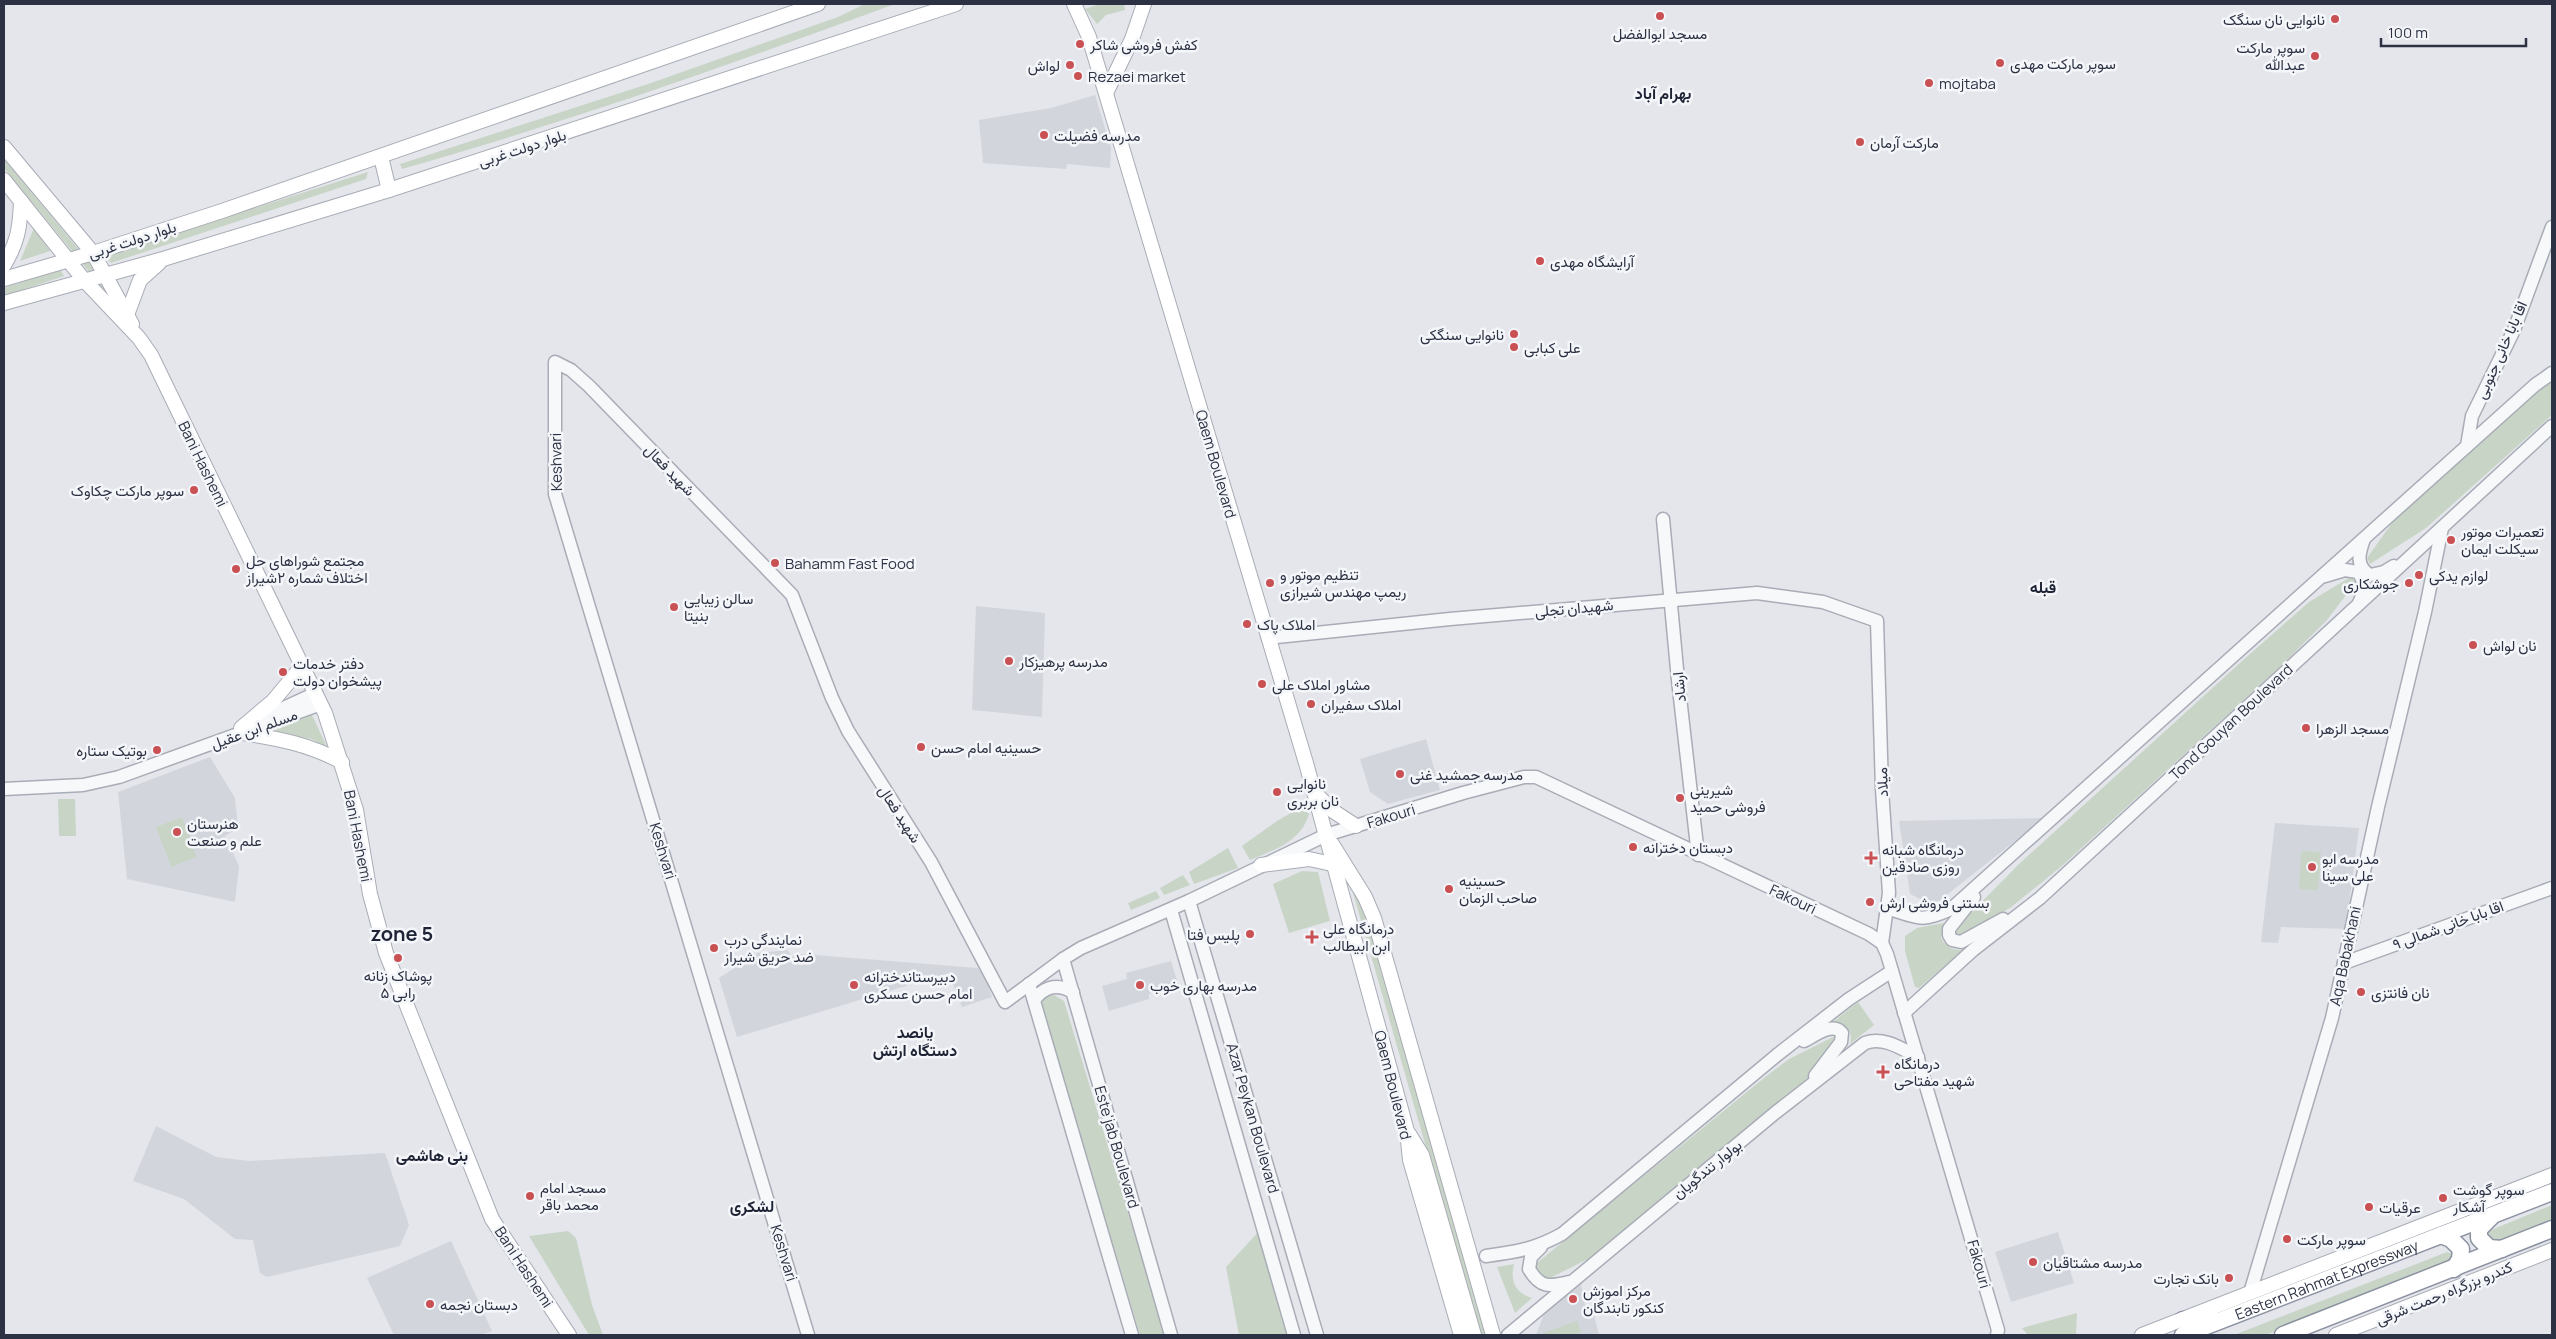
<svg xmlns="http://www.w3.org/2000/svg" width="2556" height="1339" viewBox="0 0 2556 1339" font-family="Manrope,Vazirmatn,sans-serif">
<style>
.built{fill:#d3d5dd}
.green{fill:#c8d5c6}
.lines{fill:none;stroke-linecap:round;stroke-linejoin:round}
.tertiary-casing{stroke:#a9acb6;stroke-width:15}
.secondary-casing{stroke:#a9acb6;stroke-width:16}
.trunk-casing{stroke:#8c92a2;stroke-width:19}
.tertiary{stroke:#f7f8fa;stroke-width:12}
.secondary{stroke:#fff;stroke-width:14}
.trunk{stroke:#fff;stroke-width:16}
.poi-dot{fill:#c95154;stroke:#f4f6f9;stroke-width:2}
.labels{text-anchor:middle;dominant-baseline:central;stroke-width:5;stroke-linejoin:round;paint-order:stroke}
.poi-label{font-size:15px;fill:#2c3244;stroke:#f4f6f9;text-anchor:start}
.street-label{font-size:15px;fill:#2c3244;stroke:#f4f6f9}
.neighbourhood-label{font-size:16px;font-weight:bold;fill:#1e2335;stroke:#f4f6f9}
.district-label{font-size:20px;font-weight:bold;fill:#1e2335;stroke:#f4f6f9}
</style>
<rect width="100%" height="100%" fill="#e4e6ec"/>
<g class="built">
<polygon points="1095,95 1111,148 1110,168 1067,164 1066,169 983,163 979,120 1051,108"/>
<polygon points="976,606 1045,613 1042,717 972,710"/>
<polygon points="1426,739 1440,790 1388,804 1370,792 1360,759"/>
<polygon points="210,757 235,798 238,828 225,836 239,866 235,902 127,879 118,792"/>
<polygon points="2044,818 1939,901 1928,903 1910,894 1899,821"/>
<polygon points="2275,823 2359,828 2346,929 2281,927 2278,943 2261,942"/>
<polygon points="788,950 791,957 802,954 978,968 986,980 992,997 962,1007 949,973 737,1037 719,978 758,953"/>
<polygon points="1171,961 1178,984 1149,994 1149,999 1109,1011 1102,986 1127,979 1126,973"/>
<polygon points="156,1126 216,1157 249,1161 385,1153 409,1225 400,1246 267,1277 260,1273 253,1240 235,1239 184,1199 133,1181"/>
<polygon points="2058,1232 2074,1283 2011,1302 1995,1252"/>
<polygon points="451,1241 492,1331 481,1335 394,1335 367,1278"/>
<polygon points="1581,1283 1587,1317 1594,1315 1599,1335 1536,1335 1544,1314"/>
</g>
<g class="green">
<path d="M865,4H895C732,64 569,122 402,169L400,164L651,83L838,17Z"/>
<polygon points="1100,4 1124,4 1125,10 1106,15 1097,24 1085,9"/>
<polygon points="4,159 90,263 111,292 108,295 4,168"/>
<polygon points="368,172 366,179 111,263 104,256"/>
<polygon points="34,228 50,251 20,261"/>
<polygon points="60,269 64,276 4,296 4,288"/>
<polygon points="2552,378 2552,415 2426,528 2370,564 2367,558 2402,509"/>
<polygon points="2352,576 2356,577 2356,582 2327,620 2284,663 2063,865 2010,908 1960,937 1956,936 1954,933 1961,923 2019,864 2241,662 2309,602"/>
<polygon points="312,715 327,747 311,739 269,731"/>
<polygon points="58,799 75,799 76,836 59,836"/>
<path d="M1303,806L1309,814C1301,842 1274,850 1250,860L1242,846L1277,821Z"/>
<polygon points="182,817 197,857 171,867 156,827"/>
<polygon points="1228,848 1238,868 1194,884 1189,872"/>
<polygon points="2301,851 2321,852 2318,890 2299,889"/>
<polygon points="1302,871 1318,872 1330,921 1289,933 1273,884"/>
<polygon points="1183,875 1190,885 1164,895 1160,888"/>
<polygon points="1351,886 1362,899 1488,1335 1480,1335"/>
<polygon points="1156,891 1160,898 1131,910 1128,903"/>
<path d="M1944,923L1941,938C1947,948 1952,950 1963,950L1919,988L1915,987L1905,951V936L1917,928Z"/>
<polygon points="1054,995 1064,1001 1165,1335 1140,1335 1041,1002 1047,996"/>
<path d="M1858,1002L1874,1025L1850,1044C1854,1030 1845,1024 1832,1023Z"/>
<polygon points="1835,1036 1838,1038 1803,1085 1598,1254 1546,1280 1532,1267 1764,1078 1789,1059"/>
<polygon points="2552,1205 2552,1219 2494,1243 2484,1233"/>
<polygon points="1262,1228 1295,1335 1239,1335 1226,1267"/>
<polygon points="568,1231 576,1238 592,1305 603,1335 589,1335 529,1236"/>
<polygon points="2447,1252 2453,1254 2453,1259 2446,1264 2279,1330 2265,1335 2234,1335"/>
<path d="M1514,1264C1510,1281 1515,1293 1532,1298L1515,1313L1497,1267Z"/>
<polygon points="2077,1313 2076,1335 2028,1335 2022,1328"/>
<polygon points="1577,1321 1581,1332 1573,1335 1543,1335 1542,1333"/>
</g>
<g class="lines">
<defs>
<g id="tertiary">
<polyline points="2467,446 2472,416 2514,330 2552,227"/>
<polyline points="1663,519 1678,680 1698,855"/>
<path d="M2364,539C2359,553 2355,566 2370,575L2384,572L2394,566"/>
<path d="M2325,576L2345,570L2358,572C2365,581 2364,593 2359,603"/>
<polyline points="1268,638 1450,619 1757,593 1823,602 1877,621 1882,789 1889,893 1882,943"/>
<polyline points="262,718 316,693"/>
<polyline points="4,789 83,785 119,777 321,704"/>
<polyline points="1974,897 1949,929 1949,935 1952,940 1961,942 2003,919"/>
<polyline points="1189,901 1317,1335"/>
<path d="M1887,908C1918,918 1921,923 1951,909L2535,385L2552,373"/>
<polyline points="1171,910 1294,1335"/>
<polyline points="1063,959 1171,1335"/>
<polyline points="2344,963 2552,888"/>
<polyline points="1029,984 1132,1335"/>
<path d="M1034,1000C1045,986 1057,983 1073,992"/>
<polyline points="1904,1013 1973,950 2040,898 2552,426"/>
<path d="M1804,1041C1814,1036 1833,1021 1842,1033L1841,1042L1815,1076"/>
<path d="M1541,1247L1531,1257L1529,1269C1540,1288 1549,1287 1569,1282"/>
<path d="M1486,1256C1516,1252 1535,1249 1562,1234L1777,1055L1849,999L1892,971"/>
<polyline points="2250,1293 2332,1018 2378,807 2425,612 2442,528"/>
<polyline points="808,1335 555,494 555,362 571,370 589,386 792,595 832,698 848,731 931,862 1005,1002 1063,959 1081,948 1189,901 1326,835 1463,793 1524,777 1536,777 1869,934 1882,943 1887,954 1998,1330 1997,1335"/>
<path d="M1508,1335L1775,1113L1865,1043C1884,1036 1902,1049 1918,1057"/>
</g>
<g id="secondary">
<polyline points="1074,4 1089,37 1306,763 1407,1131 1410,1160 1461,1335"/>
<polyline points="1106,93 1132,39 1144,4"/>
<polyline points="4,147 93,253 132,324"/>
<polyline points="381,157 389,190"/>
<polyline points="4,180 84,280 139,338 151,355 325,713 356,810 370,894 386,953 492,1219 569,1335"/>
<path d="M4,265C18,242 20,227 21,201"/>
<polyline points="4,279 93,253 222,211 818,4"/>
<polyline points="4,303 163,259 389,190 956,4"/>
<polyline points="127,315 140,280 159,263"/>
<polyline points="241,728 273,701 303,665"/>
<path d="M243,733C280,739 308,744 342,762"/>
<polyline points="1314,792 1333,811 1356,826"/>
<polyline points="1332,844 1365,897 1374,918 1493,1335"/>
<polyline points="1261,865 1309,859 1332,864"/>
<polyline points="1409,1134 1422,1155 1474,1335"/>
<polyline points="2142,1335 2552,1175"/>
<polyline points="2336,1335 2552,1250"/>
</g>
<g id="trunk">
<polyline points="2491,1217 2479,1229 2479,1238 2489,1248 2502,1249"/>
<polyline points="2441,1235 2451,1239 2461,1249 2460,1259 2454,1269"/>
<polyline points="2183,1320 2214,1320"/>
<path id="s1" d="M2183,1335L2552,1192"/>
<polyline points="2283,1335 2552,1229"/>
</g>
</defs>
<use href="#tertiary" class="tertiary-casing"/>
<use href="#secondary" class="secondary-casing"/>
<use href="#trunk" class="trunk-casing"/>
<use href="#tertiary" class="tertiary"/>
<use href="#secondary" class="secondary"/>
<use href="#trunk" class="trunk"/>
</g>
<g class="poi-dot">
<circle cx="1660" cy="16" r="5"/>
<circle cx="2335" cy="19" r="5"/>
<circle cx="1080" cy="44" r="5"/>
<circle cx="2315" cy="56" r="5"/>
<circle cx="2000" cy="63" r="5"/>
<circle cx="1070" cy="65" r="5"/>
<circle cx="1078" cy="76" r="5"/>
<circle cx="1929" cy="83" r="5"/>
<circle cx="1044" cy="135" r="5"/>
<circle cx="1860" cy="142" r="5"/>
<circle cx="1540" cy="261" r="5"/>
<circle cx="1514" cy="334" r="5"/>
<circle cx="1514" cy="347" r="5"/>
<circle cx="194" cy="490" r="5"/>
<circle cx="2451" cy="540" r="5"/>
<circle cx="775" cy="563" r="5"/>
<circle cx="236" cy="569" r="5"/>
<circle cx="2419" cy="575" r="5"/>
<circle cx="1270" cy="583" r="5"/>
<circle cx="2409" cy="583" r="5"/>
<circle cx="674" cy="607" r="5"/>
<circle cx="1247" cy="624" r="5"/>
<circle cx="2473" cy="645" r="5"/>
<circle cx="1009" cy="661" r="5"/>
<circle cx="283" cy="672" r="5"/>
<circle cx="1262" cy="684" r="5"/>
<circle cx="1311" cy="704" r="5"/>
<circle cx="2306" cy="728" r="5"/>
<circle cx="921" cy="747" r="5"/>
<circle cx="157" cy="750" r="5"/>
<circle cx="1400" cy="774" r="5"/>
<circle cx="1277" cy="792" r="5"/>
<circle cx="1680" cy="798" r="5"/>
<circle cx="177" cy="832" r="5"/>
<circle cx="1633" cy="847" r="5"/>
<path d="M1868.5 850.5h5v5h5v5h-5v5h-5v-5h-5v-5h5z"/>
<circle cx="2312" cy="867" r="5"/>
<circle cx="1449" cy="889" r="5"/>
<circle cx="1870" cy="902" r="5"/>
<circle cx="1250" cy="934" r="5"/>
<path d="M1309.5 929.5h5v5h5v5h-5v5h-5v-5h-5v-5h5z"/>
<circle cx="714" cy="948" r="5"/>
<circle cx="398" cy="958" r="5"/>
<circle cx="854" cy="985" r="5"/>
<circle cx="1140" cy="985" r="5"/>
<circle cx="2361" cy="992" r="5"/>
<path d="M1880.5 1064.5h5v5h5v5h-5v5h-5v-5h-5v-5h5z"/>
<circle cx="530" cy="1196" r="5"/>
<circle cx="2443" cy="1198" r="5"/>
<circle cx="2369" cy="1207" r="5"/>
<circle cx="2287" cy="1239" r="5"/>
<circle cx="2033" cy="1262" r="5"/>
<circle cx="2229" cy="1278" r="5"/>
<circle cx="1573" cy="1299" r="5"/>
<circle cx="430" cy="1304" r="5"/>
</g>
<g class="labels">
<g class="poi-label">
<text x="2325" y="19" text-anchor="end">نانوایی نان سنگک</text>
<text x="1660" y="33" text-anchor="middle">مسجد ابوالفضل</text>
<text x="1090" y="44">کفش فروشی شاکر</text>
<text x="2305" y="47" text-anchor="end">سوپر مارکت<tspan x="2305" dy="17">عبدالله</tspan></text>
<text x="2010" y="63">سوپر مارکت مهدی</text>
<text x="1060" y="65" text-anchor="end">لواش</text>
<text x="1088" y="76">Rezaei market</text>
<text x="1939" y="83">mojtaba</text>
<text x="1054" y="135">مدرسه فضیلت</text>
<text x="1870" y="142">مارکت آرمان</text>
<text x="1550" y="261">آرایشگاه مهدی</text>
<text x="1504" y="334" text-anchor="end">نانوایی سنگکی</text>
<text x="1524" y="347">علی کبابی</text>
<text x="184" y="490" text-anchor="end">سوپر مارکت چکاوک</text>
<text x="2461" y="531">تعمیرات موتور<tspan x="2461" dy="17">سیکلت ایمان</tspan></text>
<text x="246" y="560">مجتمع شوراهای حل<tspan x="246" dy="17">اختلاف شماره ۲شیراز</tspan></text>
<text x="785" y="563">Bahamm Fast Food</text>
<text x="1280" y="574">تنظیم موتور و<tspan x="1280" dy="17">ریمپ مهندس شیرازی</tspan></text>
<text x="2429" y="575">لوازم یدکی</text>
<text x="2399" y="583" text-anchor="end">جوشکاری</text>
<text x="684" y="598">سالن زیبایی<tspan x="684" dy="17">بنیتا</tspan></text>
<text x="1257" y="624">املاک پاک</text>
<text x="2483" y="645">نان لواش</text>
<text x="1019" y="661">مدرسه پرهیزکار</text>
<text x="293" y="663">دفتر خدمات<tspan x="293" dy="17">پیشخوان دولت</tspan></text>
<text x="1272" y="684">مشاور املاک علی</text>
<text x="1321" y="704">املاک سفیران</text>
<text x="2316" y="728">مسجد الزهرا</text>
<text x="931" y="747">حسینیه امام حسن</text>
<text x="147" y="750" text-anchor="end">بوتیک ستاره</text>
<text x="1410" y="774">مدرسه جمشید غنی</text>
<text x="1287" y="783">نانوایی<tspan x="1287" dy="17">نان بربری</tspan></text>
<text x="1690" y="789">شیرینی<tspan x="1690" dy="17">فروشی حمید</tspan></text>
<text x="187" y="823">هنرستان<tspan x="187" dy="17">علم و صنعت</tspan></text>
<text x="1643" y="847">دبستان دخترانه</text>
<text x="1882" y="849">درمانگاه شبانه<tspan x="1882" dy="17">روزی صادقین</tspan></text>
<text x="2322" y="858">مدرسه ابو<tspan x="2322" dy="17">علی سینا</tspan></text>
<text x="1459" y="880">حسینیه<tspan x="1459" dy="17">صاحب الزمان</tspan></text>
<text x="1880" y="902">بستنی فروشی ارش</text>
<text x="1323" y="928">درمانگاه علی<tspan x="1323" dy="17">ابن ابیطالب</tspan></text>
<text x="1240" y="934" text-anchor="end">پلیس فتا</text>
<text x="724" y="939">نمایندگی درب<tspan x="724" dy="17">ضد حریق شیراز</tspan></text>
<text x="398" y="975" text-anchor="middle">پوشاک زنانه<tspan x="398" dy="17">رابی ۵</tspan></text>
<text x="864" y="976">دبیرستاندخترانه<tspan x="864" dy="17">امام حسن عسکری</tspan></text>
<text x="1150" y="985">مدرسه بهاری خوب</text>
<text x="2371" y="992">نان فانتزی</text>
<text x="1894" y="1063">درمانگاه<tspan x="1894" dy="17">شهید مفتاحی</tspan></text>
<text x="540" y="1187">مسجد امام<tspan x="540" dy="17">محمد باقر</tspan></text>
<text x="2453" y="1189">سوپر گوشت<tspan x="2453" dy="17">آشکار</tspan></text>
<text x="2379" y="1207">عرقیات</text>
<text x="2297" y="1239">سوپر مارکت</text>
<text x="2043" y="1262">مدرسه مشتاقیان</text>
<text x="2219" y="1278" text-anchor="end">بانک تجارت</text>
<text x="1583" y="1290">مرکز اموزش<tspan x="1583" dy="17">کنکور تابندگان</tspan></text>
<text x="440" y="1304">دبستان نجمه</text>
</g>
<g class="street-label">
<text transform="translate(522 148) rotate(-18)">بلوار دولت غربی</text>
<text transform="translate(132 240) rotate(-18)">بلوار دولت غربی</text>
<text transform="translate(2501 350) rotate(-66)">اقا بابا خانی جنوبی</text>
<text transform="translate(556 462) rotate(-91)">Keshvari</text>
<text transform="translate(203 464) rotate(64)">Bani Hashemi</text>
<text transform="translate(1216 464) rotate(74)">Qaem Boulevard</text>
<text transform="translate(670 470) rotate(46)">شهید فعال</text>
<text transform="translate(1574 608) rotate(-5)">شهیدان تجلی</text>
<text transform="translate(1679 687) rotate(-96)">ارشاد</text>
<text transform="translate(2231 722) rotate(-43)">Tond Gouyan Boulevard</text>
<text transform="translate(254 729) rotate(-20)">مسلم ابن عقیل</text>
<text transform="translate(1882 782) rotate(-92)">میلاد</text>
<text transform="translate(900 814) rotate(57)">شهید فعال</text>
<text transform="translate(1391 816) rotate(-17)">Fakouri</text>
<text transform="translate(358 836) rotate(79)">Bani Hashemi</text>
<text transform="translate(663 851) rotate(73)">Keshvari</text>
<text transform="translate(1793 899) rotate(25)">Fakouri</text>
<text transform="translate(2448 925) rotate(-20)">۹ اقا بابا خانی شمالی</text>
<text transform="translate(2345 956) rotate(-78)">Aqa Babakhani</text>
<text transform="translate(1393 1085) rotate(76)">Qaem Boulevard</text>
<text transform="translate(1253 1118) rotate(74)">Azar Peykan Boulevard</text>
<text transform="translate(1117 1147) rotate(74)">Este'jab Boulevard</text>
<text transform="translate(1707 1169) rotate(-39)">بولوار تندگویان</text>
<text transform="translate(784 1253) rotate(73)">Keshvari</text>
<text transform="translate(1979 1264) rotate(74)">Fakouri</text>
<text transform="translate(524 1267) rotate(57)">Bani Hashemi</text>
<text stroke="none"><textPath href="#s1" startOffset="154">Eastern Rahmat Expressway</textPath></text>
<text transform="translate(2444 1293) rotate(-22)">کندرو بزرگراه رحمت شرقی</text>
</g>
<g class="neighbourhood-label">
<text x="1663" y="93">بهرام آباد</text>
<text x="2043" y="587">قبله</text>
<text x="915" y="1032">پانصد<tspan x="915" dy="18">دستگاه ارتش</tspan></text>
<text x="432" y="1155">بنی هاشمی</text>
<text x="752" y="1206">لشکری</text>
</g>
<g class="district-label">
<text x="402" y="933">zone 5</text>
</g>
</g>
<rect width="2556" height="1339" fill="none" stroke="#2c3244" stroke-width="10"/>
<path d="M2381 38v8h145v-8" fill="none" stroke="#2c3244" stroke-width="2.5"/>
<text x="2388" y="38" font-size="15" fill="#2c3244" stroke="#f4f6f9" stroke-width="4" paint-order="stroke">100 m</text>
</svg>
